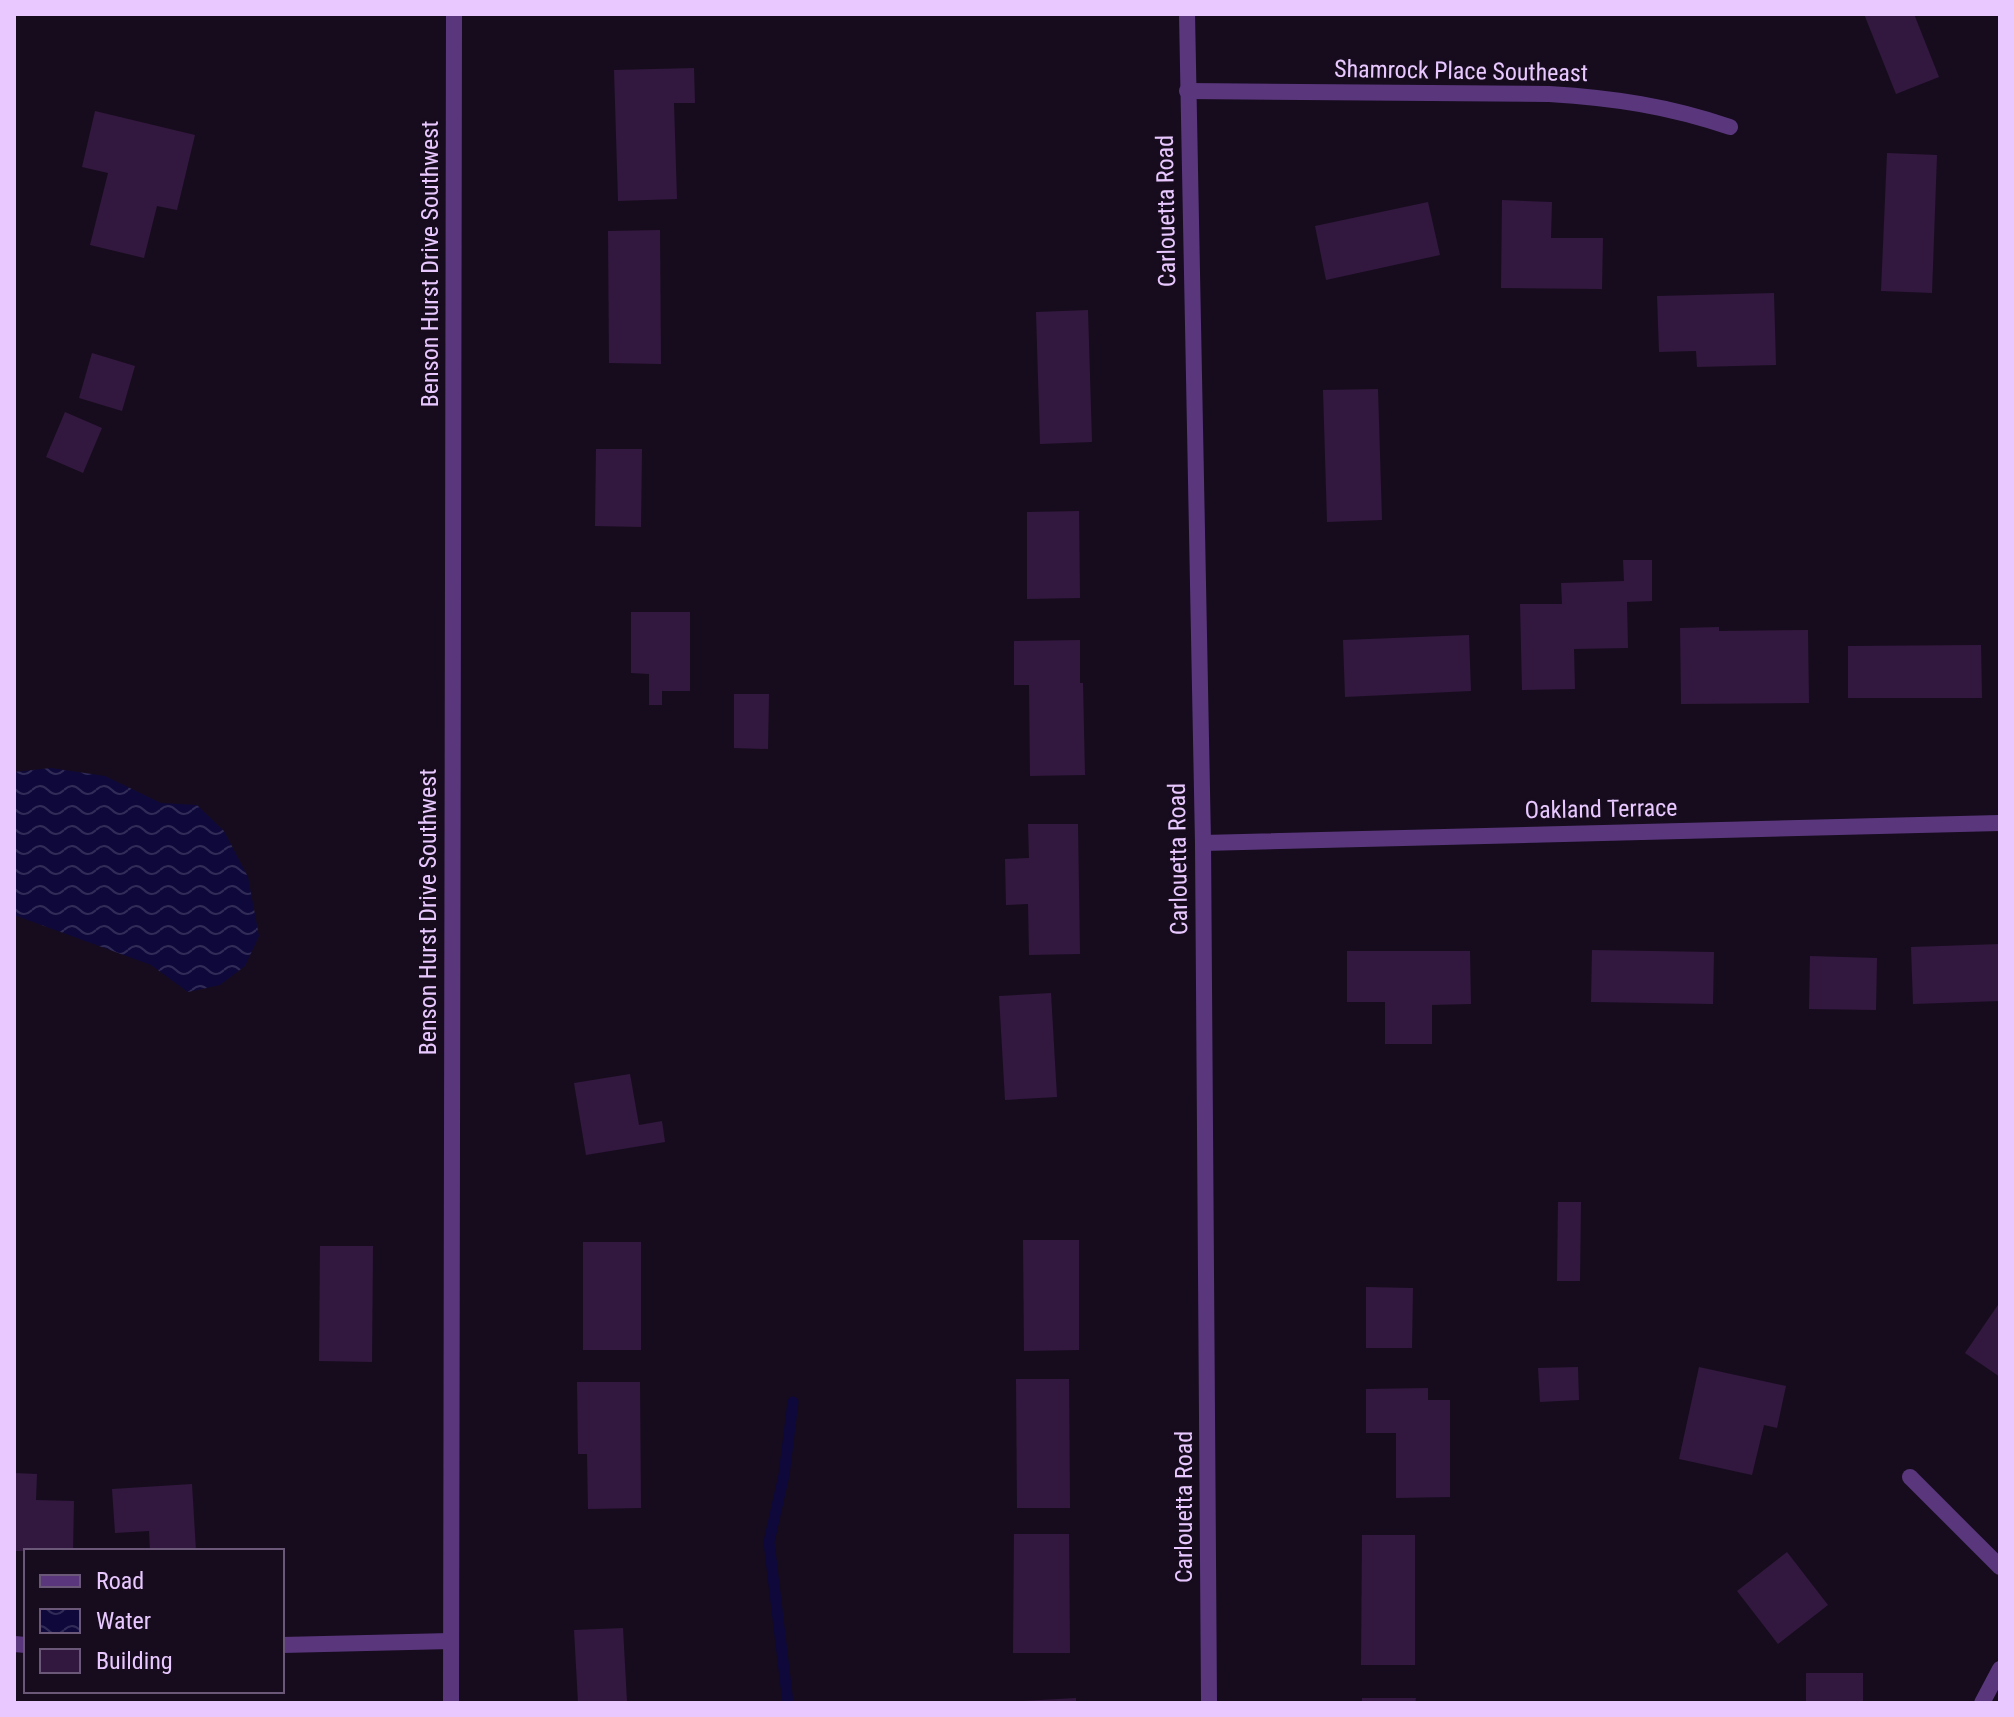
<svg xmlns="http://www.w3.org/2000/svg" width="2014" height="1717" viewBox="0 0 2014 1717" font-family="'Roboto Condensed',sans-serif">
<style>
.water{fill:url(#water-waves)}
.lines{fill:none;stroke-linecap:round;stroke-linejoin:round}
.stream{stroke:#0e093a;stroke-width:11}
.building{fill:#32183e}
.street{stroke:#5a377d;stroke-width:16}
.labels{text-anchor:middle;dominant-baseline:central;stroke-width:6;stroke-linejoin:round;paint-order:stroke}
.street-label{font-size:24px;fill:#e8c8ff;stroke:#170c1e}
</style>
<defs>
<pattern id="water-waves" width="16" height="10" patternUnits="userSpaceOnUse" patternTransform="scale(2)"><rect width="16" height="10" fill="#0e093a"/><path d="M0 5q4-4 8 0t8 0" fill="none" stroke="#312b58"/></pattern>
</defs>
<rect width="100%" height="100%" fill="#170c1e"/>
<polygon class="water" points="51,768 105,776 161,803 197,805 224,831 248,877 259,936 245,966 220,985 188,992 151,965 14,915 14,772"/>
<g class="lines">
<polyline class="stream" points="788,1703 769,1542 784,1475 793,1402"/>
</g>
<g class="building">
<polygon points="1864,14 1914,14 1939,77 1896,94"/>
<polygon points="694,68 695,103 674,103 677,199 618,201 614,70"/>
<polygon points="95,111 195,135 177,210 157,206 144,258 90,245 108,173 82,167"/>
<polygon points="1887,153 1937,155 1932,293 1881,291"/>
<polygon points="1502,200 1552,202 1551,238 1603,238 1602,289 1501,288"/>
<polygon points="1428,202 1440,255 1326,280 1315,226"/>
<polygon points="660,230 661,364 609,363 608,231"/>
<polygon points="1774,293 1776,365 1697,367 1696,351 1659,352 1657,296"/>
<polygon points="1088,310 1092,442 1040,444 1036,312"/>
<polygon points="92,353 135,366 122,411 79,398"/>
<polygon points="1378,389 1382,520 1327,522 1323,390"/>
<polygon points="65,412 102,428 83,473 46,457"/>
<polygon points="596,449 642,449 641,527 595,526"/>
<polygon points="1079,511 1080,598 1027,599 1027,512"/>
<polygon points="1623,560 1652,560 1652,601 1627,602 1628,648 1574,649 1575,689 1522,690 1520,604 1562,604 1561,583 1624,581"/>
<polygon points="631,612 690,612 690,691 662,691 662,705 649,705 649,674 631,673"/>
<polygon points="1719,627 1719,631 1808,630 1809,703 1681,704 1680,628"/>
<polygon points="1469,635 1471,691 1345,697 1343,640"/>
<polygon points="1080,640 1080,683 1083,683 1085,775 1030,776 1029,685 1014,685 1014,641"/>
<polygon points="1981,645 1982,698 1848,698 1848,646"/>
<polygon points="734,694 769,694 768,749 734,748"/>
<polygon points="1028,824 1078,824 1080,954 1029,955 1028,904 1006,905 1005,859 1029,858"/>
<polygon points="2000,944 2000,1001 1913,1004 1911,947"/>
<polygon points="1592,950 1714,952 1713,1004 1591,1002"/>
<polygon points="1347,951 1470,951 1471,1004 1432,1005 1432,1044 1385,1044 1385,1002 1347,1002"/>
<polygon points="1810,956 1877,958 1876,1010 1809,1009"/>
<polygon points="1051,993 1057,1097 1005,1100 999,996"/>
<polygon points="630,1074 639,1125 662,1121 665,1142 586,1155 574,1083"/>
<polygon points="1558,1202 1581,1202 1580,1281 1557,1281"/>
<polygon points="1023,1240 1079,1240 1079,1350 1024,1351"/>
<rect x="583" y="1242" width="58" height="108"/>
<polygon points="320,1246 373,1246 372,1362 319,1361"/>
<polygon points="1366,1287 1413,1288 1412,1348 1366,1348"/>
<polygon points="2000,1302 2000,1377 1965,1353"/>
<polygon points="1578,1367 1579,1400 1540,1402 1538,1368"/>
<polygon points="1699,1367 1786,1386 1777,1428 1764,1425 1752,1475 1679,1459"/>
<polygon points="1016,1379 1069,1379 1070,1508 1017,1508"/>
<polygon points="577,1382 640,1382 641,1508 588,1509 587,1454 578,1454"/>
<polygon points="1428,1388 1428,1400 1450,1400 1450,1497 1396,1498 1396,1433 1366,1433 1366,1389"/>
<polygon points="14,1473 37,1474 36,1500 74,1501 73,1551 14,1551"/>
<polygon points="192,1484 196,1551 150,1551 149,1531 115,1533 112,1489"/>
<polygon points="1014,1534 1069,1534 1070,1653 1013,1653"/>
<polygon points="1362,1535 1415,1535 1415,1665 1361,1665"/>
<polygon points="1787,1552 1828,1605 1778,1644 1737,1591"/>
<polygon points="623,1628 627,1702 578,1703 574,1630"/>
<rect x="1806" y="1673" width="57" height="30"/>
<polygon points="1076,1698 1076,1703 1023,1703 1023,1701"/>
<polygon points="1362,1698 1416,1698 1415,1703 1362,1703"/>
</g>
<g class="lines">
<g class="street">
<polyline points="1187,14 1203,843 1209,1703"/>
<path d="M1187,91L1549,94C1614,98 1668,106 1730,127"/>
<polyline points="1203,843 2000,823"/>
<polyline points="1910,1477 2000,1567"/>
<polyline points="14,1644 26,1645"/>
<polyline points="282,1645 451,1641"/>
<polyline points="451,1703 454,14"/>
<polyline points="1982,1703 2000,1669"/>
</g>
</g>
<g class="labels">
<g class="street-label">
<text transform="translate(1461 71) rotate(1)">Shamrock Place Southeast</text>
<text transform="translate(1166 211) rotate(-91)">Carlouetta Road</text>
<text transform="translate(430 264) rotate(-90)">Benson Hurst Drive Southwest</text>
<text transform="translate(1601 809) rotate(-1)">Oakland Terrace</text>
<text transform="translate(1178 859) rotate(-91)">Carlouetta Road</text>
<text transform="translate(428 912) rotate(-90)">Benson Hurst Drive Southwest</text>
<text transform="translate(1184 1507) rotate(-90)">Carlouetta Road</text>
</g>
</g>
<rect width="2014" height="1717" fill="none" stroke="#e8c8ff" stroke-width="32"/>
<rect x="24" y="1549" width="260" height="144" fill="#170c1e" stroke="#6b5778" stroke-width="2"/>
<rect x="40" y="1575" width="40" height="12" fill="#5a377d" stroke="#6b5778" stroke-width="2"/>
<text x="96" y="1589" font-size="24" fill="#e8c8ff">Road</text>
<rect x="40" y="1609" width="40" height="24" fill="url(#water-waves)" stroke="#6b5778" stroke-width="2"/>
<text x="96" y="1629" font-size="24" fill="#e8c8ff">Water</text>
<rect x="40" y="1649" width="40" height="24" fill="#32183e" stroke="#6b5778" stroke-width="2"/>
<text x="96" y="1669" font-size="24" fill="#e8c8ff">Building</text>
</svg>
